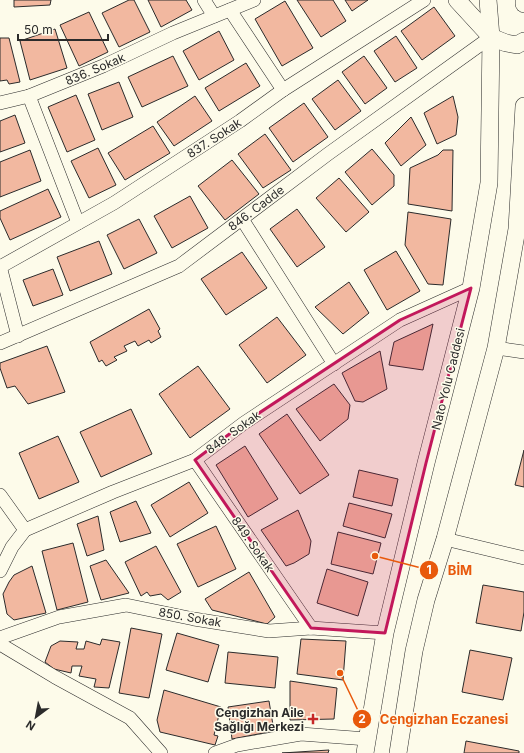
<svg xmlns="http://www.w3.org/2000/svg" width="524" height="753" viewBox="0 0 524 753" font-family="Inter,sans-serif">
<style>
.building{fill:#f2b8a0;stroke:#2b2b2b}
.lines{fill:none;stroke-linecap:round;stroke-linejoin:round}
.minor-casing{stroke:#2b2b2b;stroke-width:14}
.major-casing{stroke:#2b2b2b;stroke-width:18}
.minor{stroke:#fdfbea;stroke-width:13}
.major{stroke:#fdfbea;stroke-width:17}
.marked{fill:#c2185b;fill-opacity:0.2;stroke:#c2185b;stroke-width:3;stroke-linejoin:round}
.poi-dot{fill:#c62828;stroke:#fdfbea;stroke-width:1.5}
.labels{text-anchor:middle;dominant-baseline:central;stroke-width:3;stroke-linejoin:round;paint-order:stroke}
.street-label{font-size:12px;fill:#2b2b2b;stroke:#fdfbea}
.poi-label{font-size:12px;font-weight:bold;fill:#2b2b2b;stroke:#fdfbea;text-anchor:end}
.leader{fill:none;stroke:#e8590c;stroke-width:1.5}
.callout-dot{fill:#e8590c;stroke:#fdfbea;stroke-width:1.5}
.mark-label{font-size:12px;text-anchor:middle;font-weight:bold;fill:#fff}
.callout-label{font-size:13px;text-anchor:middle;font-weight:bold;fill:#e8590c;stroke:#fdfbea;stroke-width:3;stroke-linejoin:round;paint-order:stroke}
</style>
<rect width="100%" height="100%" fill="#fdfbea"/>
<g class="building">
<polygon points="14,0 51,0 50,5 14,7"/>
<polygon points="129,0 134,0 150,32 119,47 102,13"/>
<polygon points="148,0 186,0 192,10 161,27"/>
<polygon points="297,0 333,0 346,21 321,37"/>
<polygon points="345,0 368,0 352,11"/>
<polygon points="285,1 313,48 282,66 255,19"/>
<polygon points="434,7 455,36 422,60 401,31"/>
<polygon points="89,12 108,52 79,66 60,25"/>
<polygon points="55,29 67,68 30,80 20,41"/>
<polygon points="219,31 234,60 199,80 183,51"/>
<polygon points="396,36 417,68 395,82 374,51"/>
<polygon points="0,38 9,38 20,82 9,84 7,80 0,81"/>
<polygon points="173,56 188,86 142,107 128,77"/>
<polygon points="364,56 387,88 365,104 342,72"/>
<polygon points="246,63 260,86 219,111 205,88"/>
<polygon points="338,80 361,111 335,130 312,99"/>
<polygon points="119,82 133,117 102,130 88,94"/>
<polygon points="76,95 95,140 67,152 48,107"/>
<polygon points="195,96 212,121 174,146 157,122"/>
<polygon points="453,96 458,117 456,135 437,144 424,113"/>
<polygon points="304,103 328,137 293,162 269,128"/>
<polygon points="15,115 25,143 0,152 0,121"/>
<polygon points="411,117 426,145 401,166 385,143"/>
<polygon points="153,126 170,153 125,180 108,153"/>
<polygon points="265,134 291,170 263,188 238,154"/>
<polygon points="98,148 116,185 89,198 71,161"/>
<polygon points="372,149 394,175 394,186 372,205 345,172"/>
<polygon points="30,150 41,181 0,197 0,162"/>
<polygon points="443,150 453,150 452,211 408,204 410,168 438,155"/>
<polygon points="232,160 259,194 225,220 198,186"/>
<polygon points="339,178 369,212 346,232 316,198"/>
<polygon points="48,189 61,217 10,240 0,218 0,211"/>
<polygon points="190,196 208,228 172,248 154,216"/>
<polygon points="297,209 325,247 297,267 270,229"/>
<polygon points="408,212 451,219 443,285 428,284 405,245"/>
<polygon points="139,219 157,253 124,269 107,235"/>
<polygon points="99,241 112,274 70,291 57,257"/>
<polygon points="396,251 420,291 387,310 364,270"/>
<polygon points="242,252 267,288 226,315 201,279"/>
<polygon points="53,269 63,295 33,306 23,280"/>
<polygon points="349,282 369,313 343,334 315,307"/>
<polygon points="149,309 160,329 158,331 161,337 151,343 149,340 138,346 135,341 124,346 127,351 114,357 117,360 106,366 102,360 99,362 90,342"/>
<polygon points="277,317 306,355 267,383 239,345"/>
<polygon points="433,324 423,370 389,365 394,342"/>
<polygon points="47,346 65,392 28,404 15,386 7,388 0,368 0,363"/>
<polygon points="380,351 387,389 363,402 355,401 342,373"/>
<polygon points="198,366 230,409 190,438 159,394"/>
<polygon points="334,384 350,405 348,419 320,441 296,409"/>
<polygon points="131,409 152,454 101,477 80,432"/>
<polygon points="287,414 329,475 300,494 259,434"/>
<polygon points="58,436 79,482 39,499 19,453"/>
<polygon points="245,446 278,499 248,517 216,465"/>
<polygon points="524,450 524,487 515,485"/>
<polygon points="359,470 398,479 392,506 353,497"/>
<polygon points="189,482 208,513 170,537 151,505"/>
<polygon points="136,501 151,533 120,542 110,512"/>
<polygon points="349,503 392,514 385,538 343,526"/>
<polygon points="298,510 311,541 309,554 294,563 286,566 261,530"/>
<polygon points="98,516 104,550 87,556 77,524"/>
<polygon points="216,526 236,569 198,587 177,544"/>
<polygon points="338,532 381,543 373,574 331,564"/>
<polygon points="73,543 88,602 57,610 42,551"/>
<polygon points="156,546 181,592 168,600 161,594 150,596 147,592 141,596 125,562"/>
<polygon points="106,560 129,593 101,600 90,566"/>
<polygon points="32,566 46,613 14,620 7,614 3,594 9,582 14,575"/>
<polygon points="327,569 368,582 358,616 317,603"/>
<polygon points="249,572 275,617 267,624 212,610 205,599"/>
<polygon points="483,585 524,592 524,612 521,631 476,623"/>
<polygon points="131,628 162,634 149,698 119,693"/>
<polygon points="177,633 219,645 208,682 166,670"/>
<polygon points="102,639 120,642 109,688 94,687 96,679 79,676 82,666 72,666 71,673 54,669 45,662 51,646 60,641 78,642 76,649 84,649 86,641 100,645"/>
<polygon points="301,639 346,641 343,680 297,674"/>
<polygon points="470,650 512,658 503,700 462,692"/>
<polygon points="228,652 278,657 275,688 225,683"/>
<polygon points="290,681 337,688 334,719 290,720"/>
<polygon points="164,690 221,707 214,735 218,736 215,745 160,732 157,720"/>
<polygon points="269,701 274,731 232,739 228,707"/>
<polygon points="466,741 519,751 519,753 464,753"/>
<polygon points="329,750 328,753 282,753"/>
</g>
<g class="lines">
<defs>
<g id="minor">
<polyline points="204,0 214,16"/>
<polyline points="230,10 283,90"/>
<polyline points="29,96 78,223"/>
<polyline points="0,103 29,96 103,66 173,33 254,0"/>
<polyline points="242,219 334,364"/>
<polyline points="0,266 18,336"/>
<polyline points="0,267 114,203 240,121 283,90 424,0"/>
<polyline points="0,343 179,266 328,154 491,37"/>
<polyline points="496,348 524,352"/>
<polyline points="195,460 311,628"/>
<polyline points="0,495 25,530"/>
<polyline points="445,539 524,558"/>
<polyline points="0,571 12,547 25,530 113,492 195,460 244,423 400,320 471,288"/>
<polyline points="0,638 59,617 126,605 194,619 269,631 311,628 385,633"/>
<polyline points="0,644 55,677 130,718 161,753"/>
<polyline points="215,753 237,745 301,734 367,739"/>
</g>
<g id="major">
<polyline points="457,0 491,37 506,43 517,45 524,41"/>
<polyline points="524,0 524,4"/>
<polyline points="365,753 385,633 426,463 471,288 489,183 491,37 488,0"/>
<polyline points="398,753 414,651 426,600 445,539 496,348 517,229 524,106"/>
</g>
</defs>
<use href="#minor" class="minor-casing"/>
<use href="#major" class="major-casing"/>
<use href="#minor" class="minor"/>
<use href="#major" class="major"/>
</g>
<path class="marked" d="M471,288L426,463L385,633L311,628L195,460L244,423L400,320Z"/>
<path class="poi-dot" d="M311 713h4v4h4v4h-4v4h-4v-4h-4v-4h4z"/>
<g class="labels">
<g class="street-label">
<text transform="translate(95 69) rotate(-23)">836. Sokak</text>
<text transform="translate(214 138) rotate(-33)">837. Sokak</text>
<text transform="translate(256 208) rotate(-37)">846. Cadde</text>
<text transform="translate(448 379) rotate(-76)">Nato Yolu Caddesi</text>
<text transform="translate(233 432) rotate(-36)">848. Sokak</text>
<text transform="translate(253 544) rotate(55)">849. Sokak</text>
<text transform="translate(190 617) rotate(10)">850. Sokak</text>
</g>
<g class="poi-label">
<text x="304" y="712">Cengizhan Aile<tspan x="304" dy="14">Sağlığı Merkezi</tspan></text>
</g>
</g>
<path class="leader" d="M375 556L429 570M340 673L362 719"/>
<g class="callout-dot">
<circle cx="375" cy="556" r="4"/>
<circle cx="340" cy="673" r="4"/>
<circle cx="429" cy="570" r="10"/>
<circle cx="362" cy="719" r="10"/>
</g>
<g class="mark-label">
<text x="429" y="574">1</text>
<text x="362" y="723">2</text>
</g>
<g class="callout-label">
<text x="460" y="575">BİM</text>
<text x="444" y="724">Cengizhan Eczanesi</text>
</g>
<g transform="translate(36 717) rotate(212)" stroke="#fdfbea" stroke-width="3" paint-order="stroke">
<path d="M0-3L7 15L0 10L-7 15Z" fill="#2b2b2b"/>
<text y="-6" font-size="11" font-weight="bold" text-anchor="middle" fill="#2b2b2b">N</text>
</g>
<path d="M18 34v6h90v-6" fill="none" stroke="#2b2b2b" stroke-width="2"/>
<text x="24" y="34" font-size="12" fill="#2b2b2b" stroke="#fdfbea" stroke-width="3" paint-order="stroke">50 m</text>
</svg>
